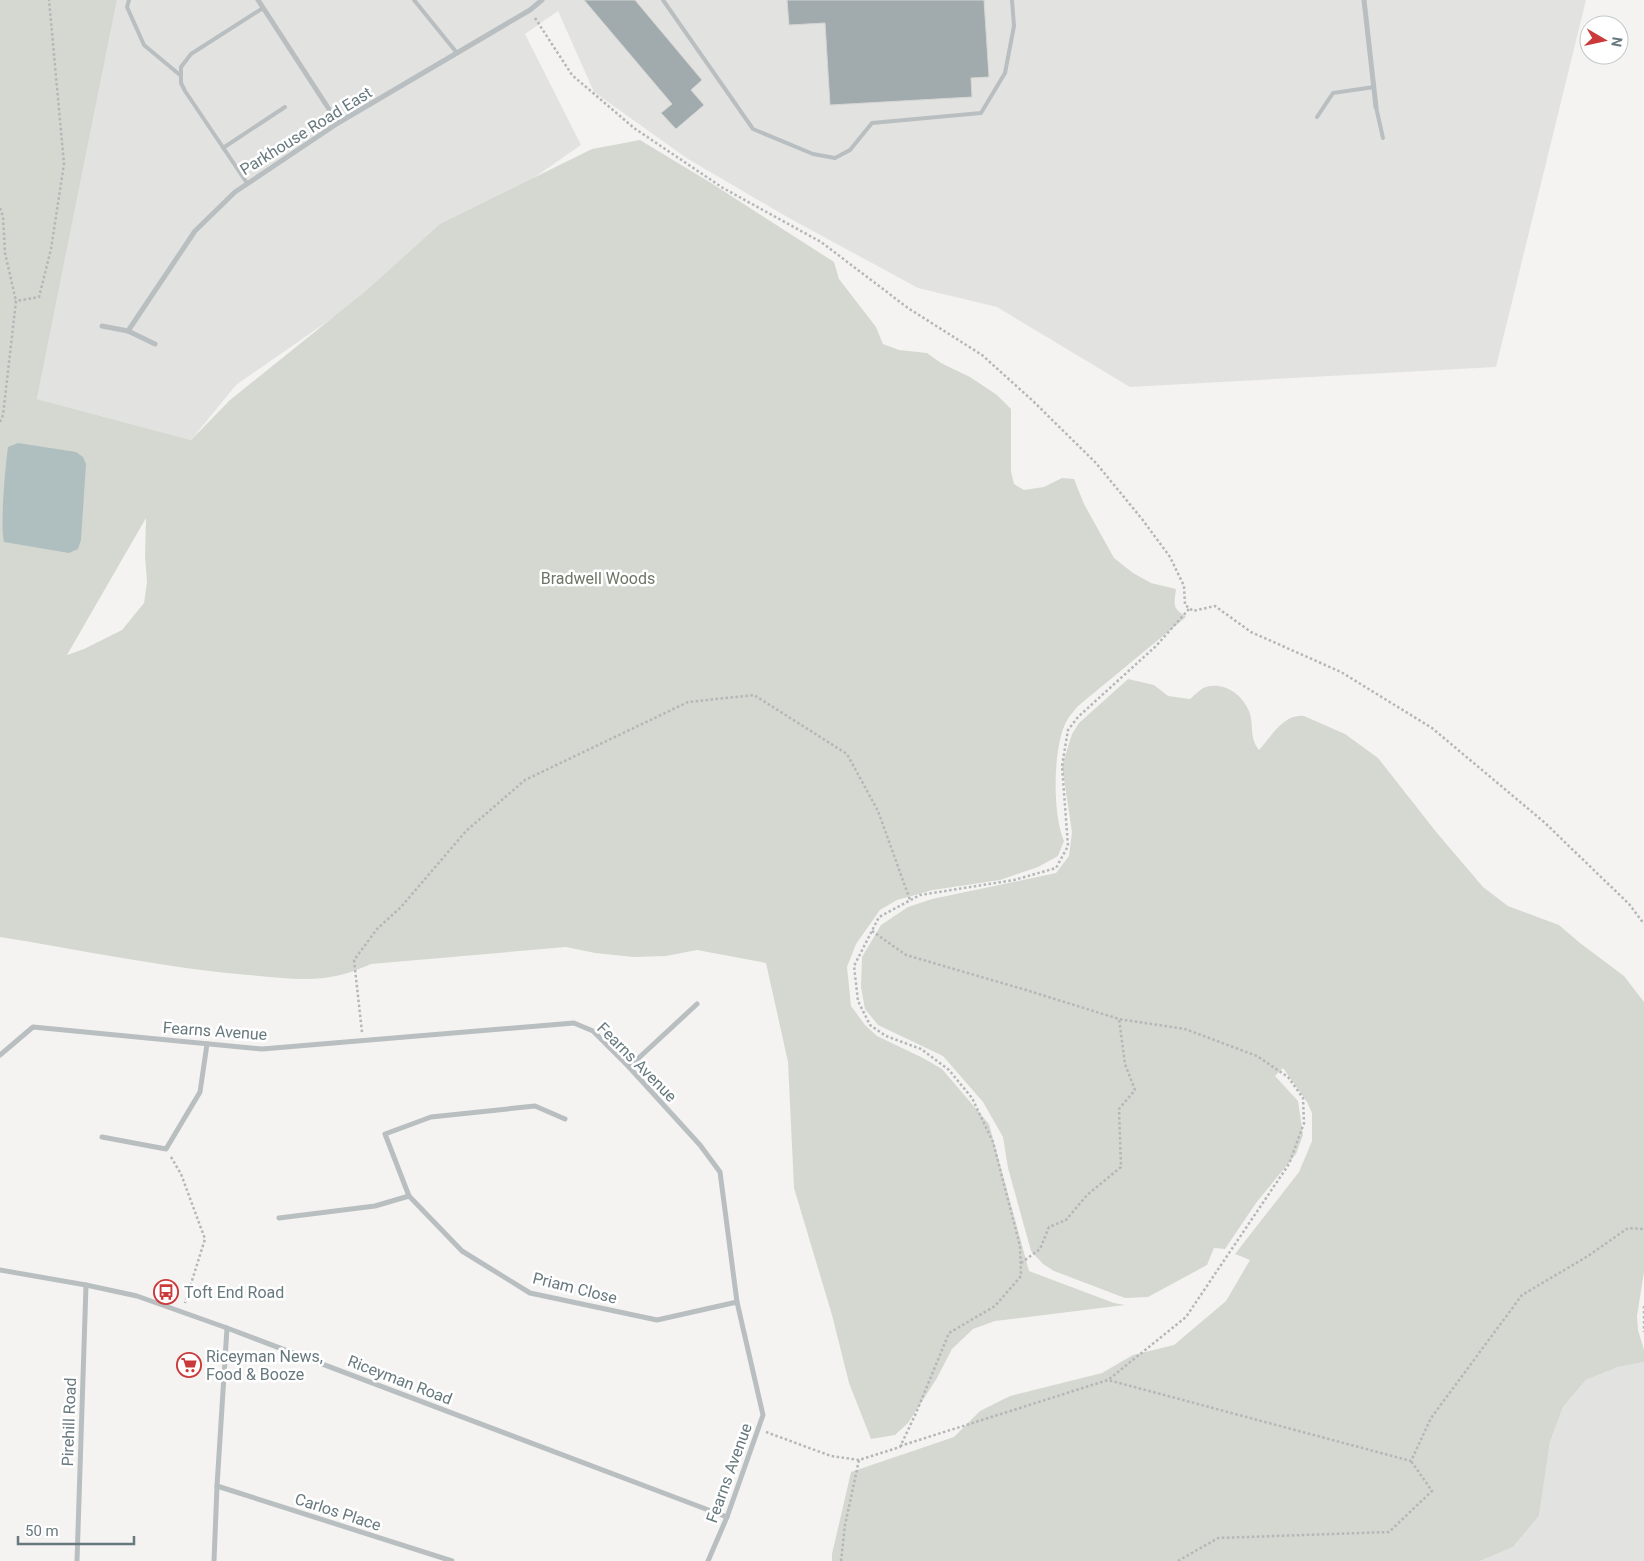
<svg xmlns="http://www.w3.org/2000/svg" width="1644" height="1561" viewBox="0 0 1644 1561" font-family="Roboto,sans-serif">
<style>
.built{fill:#e2e3e1}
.green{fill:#d5d8d1;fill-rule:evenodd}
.water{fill:#afbfbf}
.building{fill:#a1abad;stroke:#d5d5d4}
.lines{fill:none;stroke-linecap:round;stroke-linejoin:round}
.path{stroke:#b3b7b8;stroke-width:2.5;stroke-dasharray:2.5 2.5;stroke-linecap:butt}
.service{stroke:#b9bec0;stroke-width:4}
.minor{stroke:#b9bec0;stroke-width:5}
.labels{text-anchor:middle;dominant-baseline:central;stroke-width:5;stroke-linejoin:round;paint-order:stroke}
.street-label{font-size:16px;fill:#67797e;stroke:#fff}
.park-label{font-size:16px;fill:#6c7665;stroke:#fff}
.poi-label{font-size:16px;fill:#67797e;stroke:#fff;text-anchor:start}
</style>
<rect width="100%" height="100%" fill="#f4f3f1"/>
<g class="built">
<polygon points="117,0 1586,0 1496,367 1130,387 997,307 918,288 789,218 688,159 594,92 558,11 525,34 581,145 236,385 191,440 37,399"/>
<polygon points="1644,1362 1644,1561 1480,1561 1513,1547 1539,1516 1550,1442 1563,1407 1586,1380 1618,1367"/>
</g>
<g class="green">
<path d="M0,0H117L37,399L191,440L230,400L367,290L440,224L592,149L640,140L711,183L834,262L839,279L876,327L883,344L899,350L927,353L941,363L970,377L997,395L1011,409V471L1014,484L1024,490L1044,487L1062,478L1074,479L1084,504L1114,558L1133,573L1151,583L1176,589C1174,606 1172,607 1186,617L1078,706C1074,711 1069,716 1066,722C1053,748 1052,813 1064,841L1058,856L1038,867L1000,880L933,890L897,900L880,910L856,944L847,967L851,1006L865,1025L877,1036L923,1058L942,1069L989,1124L1029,1271L1114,1303L1125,1305L995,1321L973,1329L952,1349L937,1378L908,1423L895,1435L871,1439L849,1383L832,1315L794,1188L788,1062L766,963L697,950L666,956L634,957L595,953L566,947L371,964C355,971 341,976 324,978C299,981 273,977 248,975C165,968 82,950 0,937ZM146,518L145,556L147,582L144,603L122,630L84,649L67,655Z"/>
<path d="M1128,679L1154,685L1168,696L1190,699C1195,695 1201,688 1206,687C1224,682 1241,694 1248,709C1255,723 1248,737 1259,750C1272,736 1283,714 1304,716L1345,734L1378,758L1437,833L1483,887L1508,906L1559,925L1580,943L1624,976L1644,1002V1272L1637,1316L1638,1330L1644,1350V1362L1618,1367L1586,1380L1563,1407L1550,1442L1539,1516L1513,1547L1480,1561H832V1554L851,1472L954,1437L980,1411L1010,1396L1102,1373L1133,1355L1174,1345L1226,1301L1250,1260L1235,1254L1299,1172L1312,1141V1113L1307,1102L1283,1068L1275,1076L1298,1101L1303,1135L1296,1154L1256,1203L1225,1249L1214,1248L1207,1265L1148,1297L1125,1298L1054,1271L1043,1264L1031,1251L1008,1168L1003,1137L983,1102L943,1056L878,1025L865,1009L861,987L862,957L881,925L908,907L932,899L1056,873L1069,856L1072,832L1062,766L1072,734L1079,723Z"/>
</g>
<path class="water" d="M18,443L76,452L83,457L86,464L81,540L78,549L69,553L4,542C0,526 5,468 8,447Z"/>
<g class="building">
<polygon points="584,0 635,0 702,80 691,90 704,105 676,129 661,113 672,104"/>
<polygon points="787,0 984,0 989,77 971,78 972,97 830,105 825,23 789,25"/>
</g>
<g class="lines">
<g class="path">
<polyline points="535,18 572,75 634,128 723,188 821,242 908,308 982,355 1033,401 1096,463 1142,519 1170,557 1184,586 1185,605 1193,611 1215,606 1251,632 1341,672 1432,728 1544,822 1629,904 1644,924"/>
<polyline points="0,208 3,217 5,253 16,301"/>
<polyline points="0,422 3,415 16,301 39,297 51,249 64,164 49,0"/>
<polyline points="872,931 906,955 1026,990 1119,1019 1185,1029 1257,1056 1288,1077 1303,1098 1304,1123 1289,1164 1186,1317 1108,1380"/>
<polyline points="362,1032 354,960 377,929 401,907 466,831 525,780 688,702 754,695 847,754 878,811 910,900"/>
<polyline points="171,1157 181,1174 205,1239 185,1303"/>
<polyline points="1021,1263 1040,1249 1049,1227 1066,1220 1087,1195 1121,1167 1119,1109 1135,1090 1125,1064 1119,1019"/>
<polyline points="1644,1306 1644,1332"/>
<polyline points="766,1432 831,1456 859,1460 900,1447 916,1413 949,1333 995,1306 1021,1276 1020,1246 993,1142 972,1098 949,1070 921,1049 886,1036 870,1025 858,1001 854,966 879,917 920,895 1014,880 1056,868 1068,846 1062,766 1068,730 1078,717 1156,646 1189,609"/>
<polyline points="900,1446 1108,1380 1411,1461 1431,1418 1522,1295 1588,1256 1628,1228 1644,1229"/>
<polyline points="841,1561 845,1525 859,1460"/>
<polyline points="1178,1561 1218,1538 1389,1532 1432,1491 1411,1461"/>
</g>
<g class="service">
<polyline points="129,0 127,7 144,45 180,75"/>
<polyline points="414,0 457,53"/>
<polyline points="663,0 753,129 813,154 835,158 850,150 872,123 981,113 1005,73 1014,26 1012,0"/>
<polyline points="1376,107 1383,138"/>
<polyline points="1317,117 1333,93 1374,87"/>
<polyline points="223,148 285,107"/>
<polyline points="247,183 185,91 181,83 181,67 191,54 263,8"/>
</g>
<g class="minor">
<polyline points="258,0 338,123"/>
<polyline points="1364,0 1376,107"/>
<polyline points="102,326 128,331 155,344"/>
<polyline points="128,331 195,231 235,192 338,123 530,10 542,0"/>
<polyline points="0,1055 33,1027 262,1049 574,1023 593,1031 629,1067 700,1145 720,1172 737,1302 763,1415 727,1517 708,1561"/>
<polyline points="629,1067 697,1004"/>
<polyline points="565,1119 535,1106 431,1117 385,1134 409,1196 462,1251 530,1293 657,1320 737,1302"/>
<polyline points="102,1137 166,1149 200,1092 207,1044"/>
<polyline points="279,1218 375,1206 409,1196"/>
<polyline points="0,1270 86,1285 137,1296 227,1328 727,1517"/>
<polyline points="217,1486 452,1561"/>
<polyline points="77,1561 86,1285"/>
<polyline points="214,1561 217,1486 227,1328"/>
</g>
</g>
<defs>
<symbol id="bus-ring" viewBox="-11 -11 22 22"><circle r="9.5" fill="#fff" stroke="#cb3a3b" stroke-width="1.5"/><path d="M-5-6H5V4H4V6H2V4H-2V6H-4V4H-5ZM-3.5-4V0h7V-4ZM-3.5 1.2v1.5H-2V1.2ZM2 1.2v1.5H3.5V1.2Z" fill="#cb3a3b"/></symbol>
<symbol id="supermarket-ring" viewBox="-11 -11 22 22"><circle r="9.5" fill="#fff" stroke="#cb3a3b" stroke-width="1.5"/><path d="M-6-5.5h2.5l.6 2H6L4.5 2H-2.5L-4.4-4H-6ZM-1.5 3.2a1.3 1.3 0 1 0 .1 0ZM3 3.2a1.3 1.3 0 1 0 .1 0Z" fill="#cb3a3b"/></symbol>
</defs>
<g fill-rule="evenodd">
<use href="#bus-ring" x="152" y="1278" width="28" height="28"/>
<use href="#supermarket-ring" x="175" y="1351" width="28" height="28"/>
</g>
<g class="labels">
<g class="street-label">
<text transform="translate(306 131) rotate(-32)">Parkhouse Road East</text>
<text transform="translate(215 1031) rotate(4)">Fearns Avenue</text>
<text transform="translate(637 1062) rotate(45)">Fearns Avenue</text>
<text transform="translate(575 1288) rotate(14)">Priam Close</text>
<text transform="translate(400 1380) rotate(21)">Riceyman Road</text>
<text transform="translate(69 1422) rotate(-88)">Pirehill Road</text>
<text transform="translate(729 1473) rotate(-70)">Fearns Avenue</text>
<text transform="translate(338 1512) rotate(18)">Carlos Place</text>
</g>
<g class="park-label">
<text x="598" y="578">Bradwell Woods</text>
</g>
<g class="poi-label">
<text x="184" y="1292">Toft End Road</text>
<text x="206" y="1356">Riceyman News,<tspan x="206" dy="18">Food &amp; Booze</tspan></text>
</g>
</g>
<g transform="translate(1604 40) rotate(99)"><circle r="24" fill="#ffffff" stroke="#c2c9cb"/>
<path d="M0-4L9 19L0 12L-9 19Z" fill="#cb3a3b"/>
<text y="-8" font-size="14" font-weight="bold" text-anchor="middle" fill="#67797e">N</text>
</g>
<path d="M18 1536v8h116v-8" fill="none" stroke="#67797e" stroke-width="2.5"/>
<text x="25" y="1536" font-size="15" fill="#67797e" stroke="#ffffff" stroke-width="4" paint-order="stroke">50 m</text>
</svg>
